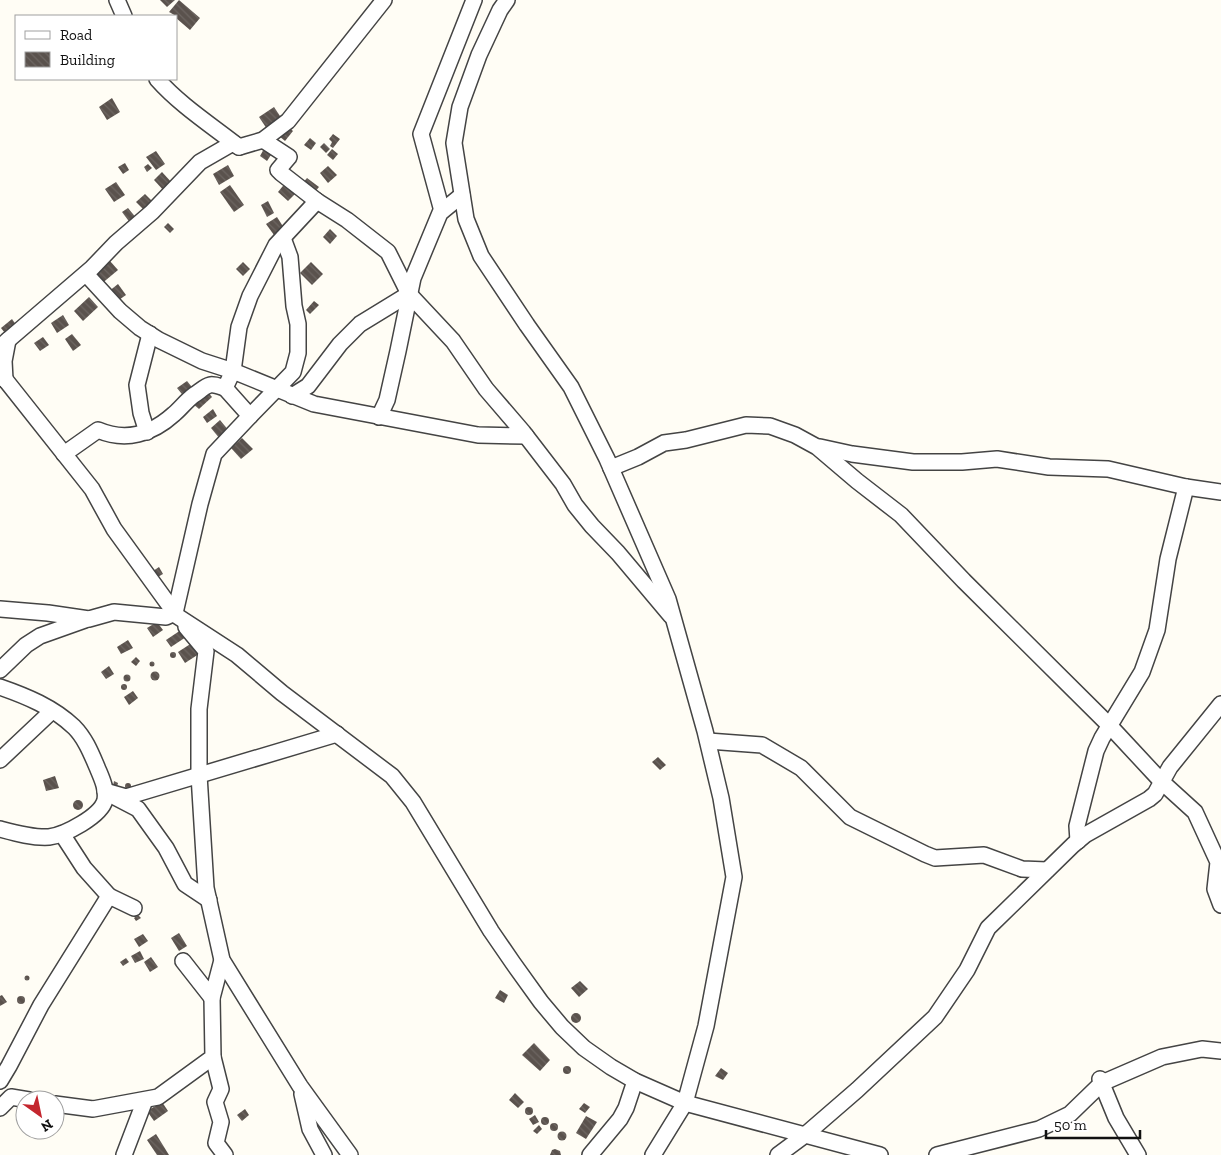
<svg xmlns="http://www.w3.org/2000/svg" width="1221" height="1155" viewBox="0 0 1221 1155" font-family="'Zilla Slab',serif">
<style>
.building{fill:url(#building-back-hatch)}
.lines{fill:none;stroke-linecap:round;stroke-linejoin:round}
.minor-casing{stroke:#444;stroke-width:18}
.minor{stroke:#fff;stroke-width:15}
</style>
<defs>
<pattern id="building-back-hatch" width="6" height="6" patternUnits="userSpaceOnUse" patternTransform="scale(1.25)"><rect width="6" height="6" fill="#5a524d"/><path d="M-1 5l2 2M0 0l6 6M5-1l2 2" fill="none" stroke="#6d6662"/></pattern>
</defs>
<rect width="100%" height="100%" fill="#fffdf5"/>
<g class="building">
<polygon points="160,0 175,0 167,7"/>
<polygon points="179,0 200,18 190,30 176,18 176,16 169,12"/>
<polygon points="112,98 120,112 107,120 99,107"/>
<polygon points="274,107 284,122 269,132 259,117"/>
<polygon points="287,126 293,131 285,141 279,136"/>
<polygon points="333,134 340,139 333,148 330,146 332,142 329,139"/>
<polygon points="310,138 316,143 311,150 304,145"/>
<polygon points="324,143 330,149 326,153 320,147"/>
<polygon points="265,147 273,152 267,161 260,156"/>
<polygon points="332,149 338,154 333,160 327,155"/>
<polygon points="156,151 165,164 156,170 146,157"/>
<polygon points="125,163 129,170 123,174 118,167"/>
<polygon points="148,164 152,168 147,172 144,167"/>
<polygon points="228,165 234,176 219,185 213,174"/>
<polygon points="328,166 337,175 328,183 320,173"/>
<polygon points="162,172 173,184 165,192 154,180"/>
<polygon points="307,178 319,187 313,194 301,185"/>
<polygon points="287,181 298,191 288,201 278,192"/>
<polygon points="116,182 125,195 114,202 105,189"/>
<polygon points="230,185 244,205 234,212 220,192"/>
<polygon points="145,194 153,202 144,210 136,202"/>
<polygon points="268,201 274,213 267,217 261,205"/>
<polygon points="128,208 137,219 131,224 122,212"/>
<polygon points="277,217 284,228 274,235 266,224"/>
<polygon points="168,223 174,229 170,233 164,227"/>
<polygon points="330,229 337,236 330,244 323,237"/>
<polygon points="110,261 118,270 100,285 93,277"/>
<polygon points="243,262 250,269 243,276 236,269"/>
<polygon points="311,262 323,274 312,285 300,273"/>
<polygon points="118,284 126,295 116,302 108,292"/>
<polygon points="89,297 98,307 83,321 74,311"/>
<polygon points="314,301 319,305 310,314 306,310"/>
<polygon points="63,315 69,325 57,333 51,323"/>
<polygon points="12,319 19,329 8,337 1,328"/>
<polygon points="72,334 81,345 73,351 65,339"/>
<polygon points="43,337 49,345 40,351 34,343"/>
<polygon points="187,381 196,392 186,399 177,388"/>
<polygon points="207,391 212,397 199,409 193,404"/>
<polygon points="213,409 217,416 207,423 203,417"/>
<polygon points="220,420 229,431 220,439 211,428"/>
<polygon points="242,438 253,449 241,459 231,448"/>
<polygon points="159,567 163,574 156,578 153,571"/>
<polygon points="157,622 163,630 153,637 147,628"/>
<polygon points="184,628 189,635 171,647 166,640"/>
<polygon points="128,640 133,648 121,654 117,647"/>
<polygon points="195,641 202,652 185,663 178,652"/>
<circle cx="173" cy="655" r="3"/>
<polygon points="136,657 140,661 136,666 131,662"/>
<circle cx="152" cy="664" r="2.5"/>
<polygon points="109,666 114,674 106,679 101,672"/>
<circle cx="155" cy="676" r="4.5"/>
<circle cx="127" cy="678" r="3.5"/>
<circle cx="124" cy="687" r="3"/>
<polygon points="133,691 138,698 129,705 124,697"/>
<polygon points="658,757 666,765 660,770 652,762"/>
<polygon points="55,776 59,788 46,791 43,780"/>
<polygon points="114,781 118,783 117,787 113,786"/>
<circle cx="128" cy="786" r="3"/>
<circle cx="78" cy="805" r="5"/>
<polygon points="138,915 141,918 136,921 134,918"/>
<polygon points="179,933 187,946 179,951 171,938"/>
<polygon points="143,934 148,941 139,947 134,939"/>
<polygon points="140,951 144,959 135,963 131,956"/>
<polygon points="151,957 158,967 150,972 144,962"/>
<polygon points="126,958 129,962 123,966 120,962"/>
<circle cx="27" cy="978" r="2.5"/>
<polygon points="580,981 588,989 579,997 571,988"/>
<polygon points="500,990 508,995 504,1003 495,998"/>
<polygon points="2,995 7,1002 0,1006 0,996"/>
<circle cx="21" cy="1000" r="4"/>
<circle cx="576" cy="1018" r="5"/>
<polygon points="534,1043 550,1060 540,1071 522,1055"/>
<circle cx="567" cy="1070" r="4"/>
<polygon points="721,1068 728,1073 723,1080 715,1076"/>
<polygon points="515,1093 524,1102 518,1108 509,1100"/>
<polygon points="162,1102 168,1111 154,1121 147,1111"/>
<polygon points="584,1103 590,1107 585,1113 579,1109"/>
<circle cx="529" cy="1111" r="4"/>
<polygon points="245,1109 249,1115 242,1121 237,1115"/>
<polygon points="535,1115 539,1122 533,1125 529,1119"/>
<polygon points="586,1116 597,1122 586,1139 576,1133"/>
<circle cx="545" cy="1121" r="4"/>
<circle cx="554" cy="1127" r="4"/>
<polygon points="539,1125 542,1129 537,1134 533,1131"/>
<circle cx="562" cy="1136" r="4.5"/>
<polygon points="156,1134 169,1155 157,1155 147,1140"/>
<polygon points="555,1149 560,1151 561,1155 550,1155 552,1150"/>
</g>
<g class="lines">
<defs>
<g id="minor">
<polyline points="117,0 124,16"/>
<polyline points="507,0 500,10 479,55 460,107 454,143 466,219 481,256 527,325 571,387 607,459 668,599 705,731 721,798 734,877 706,1026 685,1103 653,1155"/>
<path d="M157,79C180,105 211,125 239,147"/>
<polyline points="263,140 289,157 278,170 281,173 317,201 347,220 388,252 409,294 453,341 486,389 523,432 563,484 575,505 592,526 618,553 671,616"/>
<polyline points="442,211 421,134 474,0"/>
<polyline points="86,274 120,311 140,328 159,340 202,361 233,371 314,404 478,435 526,436"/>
<polyline points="0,347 92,268 116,243 152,212 200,162 233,143 239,147 263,140 288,121 384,0"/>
<polyline points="0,373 92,489 114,529 177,616 237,655 282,693 392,776 413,802 491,931 513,963 541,1002 562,1027 584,1048 611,1067 635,1081 685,1103 880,1155"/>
<polyline points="5,380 4,361 8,340"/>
<polyline points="292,396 308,386 340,344 360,324 409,294"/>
<polyline points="250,416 293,372 298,353 298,324 294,306 290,257 283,238"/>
<polyline points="379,417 387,400 398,351 413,278 440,213 462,195"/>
<polyline points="147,432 141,413 137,385 150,334"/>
<polyline points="820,447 852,454 913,462 962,462 997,459 1049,467 1108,469 1186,487 1221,492"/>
<path d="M64,454L98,430C126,442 152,434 174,414C181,408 186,401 194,395C199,392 205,386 210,385C215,384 221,387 225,388"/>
<polyline points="611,468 638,457 664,443 686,440 746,425 770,426 795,435 817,447 857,481 901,515 964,581 1109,725 1162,782 1195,812 1218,862 1215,889 1221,905"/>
<polyline points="0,609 48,613 89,619 114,612 166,617 175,613 200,504 214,454 250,416 225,388 233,371 239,327 250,296 276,245 317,201"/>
<polyline points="186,627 206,651 199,709 199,775 206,888 222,960 300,1086 350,1155"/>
<polyline points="0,670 26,645 40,636 85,620"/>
<path d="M0,687C26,696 53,707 74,727C85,738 91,753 97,767C101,777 107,788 105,800C101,816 65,835 49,837C33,838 15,833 0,829"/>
<polyline points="708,741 762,745 801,768 850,817 925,854 935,858 984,855 1022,869 1047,870"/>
<polyline points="0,760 52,711"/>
<polyline points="105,791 126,797 337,734"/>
<polyline points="115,797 138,809 166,848 185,884 209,900"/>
<polyline points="1078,841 1077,826 1096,751 1102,738 1142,672 1157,630 1168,559 1186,487"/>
<polyline points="109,896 134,908"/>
<polyline points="183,961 212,998 222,960"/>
<polyline points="213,1057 221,1089 215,1102 221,1122 216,1143 225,1155"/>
<polyline points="1100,1079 1116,1118 1138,1155"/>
<polyline points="0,1081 9,1066 41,1005 109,896 84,868 62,834"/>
<polyline points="302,1094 310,1129 324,1155"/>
<polyline points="55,1104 93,1109 158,1097 213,1057 212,998"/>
<polyline points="0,1108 11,1097 29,1100"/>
<polyline points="124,1155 145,1100"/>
<polyline points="590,1155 620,1119 626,1108 635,1081"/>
<polyline points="778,1155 805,1135 857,1090 935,1017 967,970 988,928 1073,845 1085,835 1149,799 1155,794 1170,767 1221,704"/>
<polyline points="937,1155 1039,1129 1070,1114 1102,1083 1162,1057 1202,1049 1221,1051"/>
</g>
</defs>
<use href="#minor" class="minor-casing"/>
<use href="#minor" class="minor"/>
</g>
<rect x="15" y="15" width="162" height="65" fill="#ffffff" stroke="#a0a0a0"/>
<rect x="25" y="31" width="25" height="8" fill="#ffffff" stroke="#a0a0a0"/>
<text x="60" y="40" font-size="15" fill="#111111">Road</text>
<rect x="25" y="52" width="25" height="15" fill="url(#building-back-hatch)" stroke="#a0a0a0"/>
<text x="60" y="65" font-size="15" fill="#111111">Building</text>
<g transform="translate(40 1115) rotate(147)"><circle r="24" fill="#ffffff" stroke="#a0a0a0"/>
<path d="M0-4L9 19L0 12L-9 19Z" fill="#c4262e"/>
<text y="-8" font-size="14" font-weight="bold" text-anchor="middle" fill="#111111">N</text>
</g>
<path d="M1046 1130v8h94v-8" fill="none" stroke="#111111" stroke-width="2.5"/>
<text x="1054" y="1130" font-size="15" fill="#111111" stroke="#ffffff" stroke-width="4" paint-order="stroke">50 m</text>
</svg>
